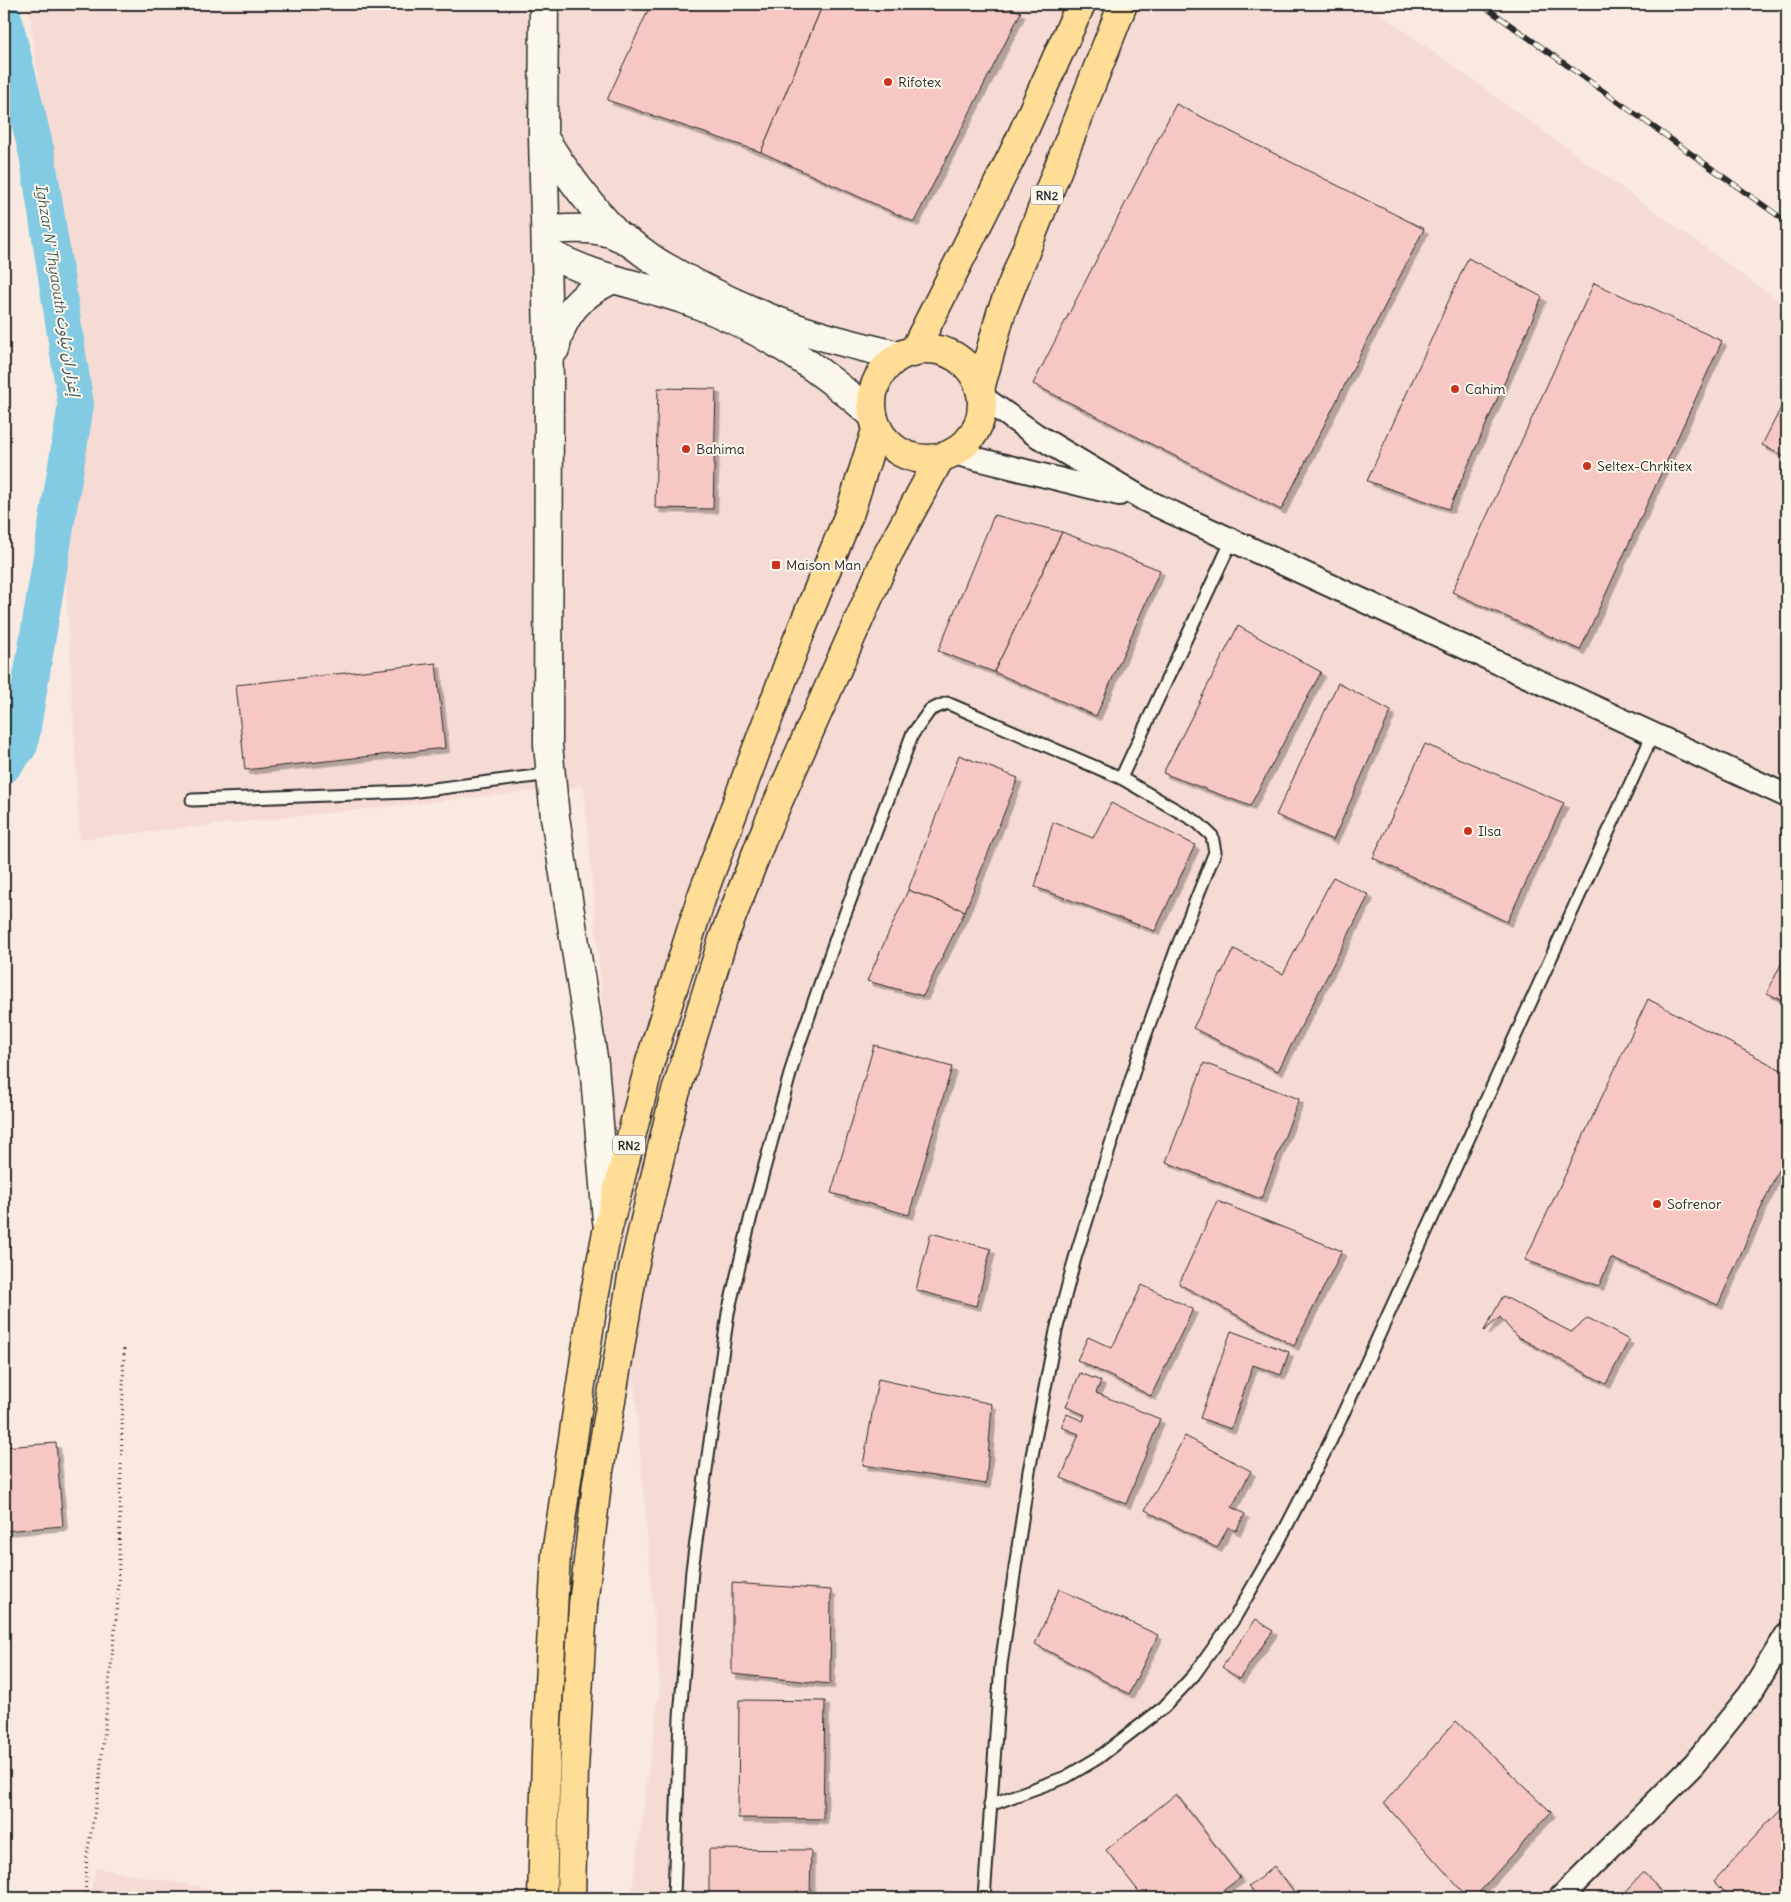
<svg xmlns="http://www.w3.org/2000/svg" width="1791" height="1902" viewBox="0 0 1791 1902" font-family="Delius,'Playpen Sans Arabic',sans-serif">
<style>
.built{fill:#f5dbd4}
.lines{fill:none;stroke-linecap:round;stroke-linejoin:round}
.river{stroke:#82cbe3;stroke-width:36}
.building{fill:#f7c7c3;stroke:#2b2b2b;filter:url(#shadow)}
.lane-casing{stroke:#2b2b2b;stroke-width:15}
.street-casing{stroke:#2b2b2b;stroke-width:26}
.secondary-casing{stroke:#2b2b2b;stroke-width:31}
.highway-casing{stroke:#2b2b2b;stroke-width:31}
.path{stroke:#2b2b2b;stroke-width:3;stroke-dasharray:1 4;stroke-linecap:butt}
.lane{stroke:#fbf7ec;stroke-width:11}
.street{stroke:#fbf7ec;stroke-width:22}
.secondary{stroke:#fbf7ec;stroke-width:28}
.highway{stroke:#ffdd96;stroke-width:28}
.rail-casing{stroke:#2b2b2b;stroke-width:5.5}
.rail{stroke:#fbf7ec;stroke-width:4;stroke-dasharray:11;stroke-linecap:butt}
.poi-dot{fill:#c8321e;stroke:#fbf7ec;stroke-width:2}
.labels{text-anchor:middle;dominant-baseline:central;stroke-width:4;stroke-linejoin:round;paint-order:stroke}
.shield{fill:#fbf7ec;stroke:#696865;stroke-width:1}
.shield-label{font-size:12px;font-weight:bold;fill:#2b2b2b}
.poi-label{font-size:14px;fill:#2b2b2b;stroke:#fbf7ec;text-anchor:start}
.water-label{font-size:15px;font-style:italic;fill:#455b62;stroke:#fbf7ec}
</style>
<defs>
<filter id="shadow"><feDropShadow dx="4.5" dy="4.5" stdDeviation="0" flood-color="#0004"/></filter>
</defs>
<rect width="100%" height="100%" fill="#fae9e0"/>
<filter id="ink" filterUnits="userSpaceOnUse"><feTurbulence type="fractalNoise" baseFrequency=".02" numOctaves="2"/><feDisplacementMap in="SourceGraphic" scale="10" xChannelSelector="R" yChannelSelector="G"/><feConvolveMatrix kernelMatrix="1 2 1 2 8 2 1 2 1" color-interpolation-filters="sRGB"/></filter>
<g filter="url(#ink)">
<g class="built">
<polygon points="28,4 1367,4 1787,307 1787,1898 631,1898 660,1688 584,786 80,839 38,76"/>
<polygon points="96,1868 260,1898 90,1898"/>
</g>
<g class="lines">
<polyline class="river" points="4,18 37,154 76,405 20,745 4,765"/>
</g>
<g class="building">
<polygon points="651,4 823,4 761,152 607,100"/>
<polygon points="823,4 999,4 1021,12 914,222 761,152"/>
<polygon points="1176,104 1424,229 1281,510 1033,384"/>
<polygon points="1468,258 1542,297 1449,509 1367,481"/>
<polygon points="1594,283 1722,341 1580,650 1452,592"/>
<polygon points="658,388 716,389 713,509 655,508"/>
<polygon points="1787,396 1787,458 1762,445"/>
<polygon points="994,515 1062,532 994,672 938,651"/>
<polygon points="1062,532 1160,570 1096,716 994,672"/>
<polygon points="1238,626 1321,672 1250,806 1163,773"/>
<polygon points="436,663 445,748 245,770 236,685"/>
<polygon points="1338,683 1391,711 1333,840 1276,815"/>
<polygon points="1425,744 1564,803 1507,922 1373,858"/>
<polygon points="959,755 1018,778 965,911 908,890"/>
<polygon points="1111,803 1195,845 1155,931 1035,887 1053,822 1093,838"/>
<polygon points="1333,877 1369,895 1278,1071 1193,1028 1234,949 1283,974"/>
<polygon points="908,890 965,911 923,996 867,981"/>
<polygon points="1783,960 1787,962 1787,1003 1767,993"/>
<polygon points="1648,999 1787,1073 1787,1150 1718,1305 1611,1258 1599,1286 1525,1260"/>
<polygon points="874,1045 952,1067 909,1215 831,1193"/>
<polygon points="1204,1063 1299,1099 1261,1199 1166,1162"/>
<polygon points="1217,1201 1342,1251 1294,1346 1179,1284"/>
<polygon points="931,1233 991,1249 976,1306 916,1290"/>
<polygon points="1142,1285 1193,1309 1151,1396 1077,1360 1088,1337 1112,1348"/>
<polygon points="1503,1296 1571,1332 1588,1318 1629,1340 1606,1384 1516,1336 1500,1317 1484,1331"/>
<polygon points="1231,1331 1289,1352 1281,1375 1253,1365 1231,1429 1200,1418"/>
<polygon points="1080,1373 1101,1381 1096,1393 1160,1419 1126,1504 1061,1478 1079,1434 1061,1427 1067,1414 1083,1421 1085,1415 1066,1407"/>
<polygon points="878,1379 992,1404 986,1484 863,1465"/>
<polygon points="1185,1436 1251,1471 1232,1507 1245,1514 1236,1531 1228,1527 1217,1548 1145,1510"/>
<polygon points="56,1443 63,1526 4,1531 4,1447"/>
<polygon points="732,1583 831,1590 830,1684 732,1674"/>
<polygon points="1059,1589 1158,1635 1129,1694 1035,1644"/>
<polygon points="1256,1619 1273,1631 1239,1679 1222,1667"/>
<polygon points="739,1700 825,1701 823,1819 738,1818"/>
<polygon points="1456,1721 1551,1812 1474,1898 1468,1898 1384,1803"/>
<polygon points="1176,1794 1240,1878 1213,1898 1144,1898 1106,1850"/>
<polygon points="1787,1802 1787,1898 1731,1898 1714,1881"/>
<polygon points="709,1849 811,1850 810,1898 709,1898"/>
<polygon points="1274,1866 1299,1898 1259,1898 1249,1887"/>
<polygon points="1643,1873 1669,1898 1620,1898"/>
</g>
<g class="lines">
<defs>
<g id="lane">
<polyline points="1121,778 1232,540"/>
<polyline points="192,800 410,792 551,774"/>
<polyline points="990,1805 1066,1777 1098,1758 1164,1707 1194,1675 1234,1619 1279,1541 1332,1438 1653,734"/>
<polyline points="674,1898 680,1717 692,1570 728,1313 751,1216 795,1056 836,938 912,735 930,710 947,703 1121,778 1197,822 1212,836 1215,852 1176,950 1143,1042 1075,1258 1056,1331 1029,1471 1001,1665 984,1898"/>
</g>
<g id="street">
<polyline points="981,396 1036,435 1145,500 1787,796"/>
<polyline points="953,453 1119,494"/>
<polyline points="1560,1898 1694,1764 1750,1694 1787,1634"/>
</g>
<g id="secondary">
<polyline points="544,4 543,137 549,379 548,745 555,817 594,1064 607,1221"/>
<path d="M544,138C566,174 590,205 618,236"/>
<path d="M546,230C570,229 595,226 618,236C634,243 647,257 662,265C691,282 721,297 751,310C799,332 849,344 900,356"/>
<path d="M547,252C597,280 642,284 694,303C762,328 819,368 873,415"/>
<path d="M555,349C562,314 580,295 611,280"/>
</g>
<g id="highway">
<circle cx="927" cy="404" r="55"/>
<polyline points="913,353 1016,148 1081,4"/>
<polyline points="980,389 1001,313 1123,4"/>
<polyline points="542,1898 547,1721 556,1554 593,1303 607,1232 650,1062 702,896 797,641 850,512 877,427"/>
<polyline points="571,1898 574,1770 583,1605 597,1483 633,1271 673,1101 723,939 766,829 888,554 940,458"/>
</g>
</defs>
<use href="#lane" class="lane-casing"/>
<use href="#street" class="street-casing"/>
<use href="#secondary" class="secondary-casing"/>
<use href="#highway" class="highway-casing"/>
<polyline class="path" points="85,1898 87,1855 98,1793 118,1598 124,1348"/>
<use href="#lane" class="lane"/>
<use href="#street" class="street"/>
<use href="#secondary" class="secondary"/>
<use href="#highway" class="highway"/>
<defs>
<polyline id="rail" points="1481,4 1787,222"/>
</defs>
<use href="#rail" class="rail-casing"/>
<use href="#rail" class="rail"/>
</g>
</g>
<g class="poi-dot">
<circle cx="888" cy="82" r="5"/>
<circle cx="1455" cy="389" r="5"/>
<circle cx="686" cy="449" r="5"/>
<circle cx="1587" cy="466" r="5"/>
<rect x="771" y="560" width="10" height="10" rx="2.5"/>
<circle cx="1468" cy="831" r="5"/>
<circle cx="1657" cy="1204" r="5"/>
</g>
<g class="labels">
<g class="shield">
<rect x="1031" y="185.5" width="32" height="19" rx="4"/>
<rect x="613" y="1135.5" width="32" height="19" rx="4"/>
</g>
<g class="shield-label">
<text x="1047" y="195">RN2</text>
<text x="629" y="1145">RN2</text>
</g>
<g class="poi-label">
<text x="898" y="82">Rifotex</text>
<text x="1465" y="389">Cahim</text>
<text x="696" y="449">Bahima</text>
<text x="1597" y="466">Seltex-Chrkitex</text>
<text x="786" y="565">Maison Man</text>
<text x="1478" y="831">Ilsa</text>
<text x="1667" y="1204">Sofrenor</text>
</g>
<g class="water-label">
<text transform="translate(58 290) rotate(81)">Ighzar N' Thyaouth إغزار ان ثياوث</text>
</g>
</g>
<rect width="1791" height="1902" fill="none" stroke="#fbf7ec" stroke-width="20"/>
<rect x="10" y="10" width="1771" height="1882" fill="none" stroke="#2b2b2b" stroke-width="2" filter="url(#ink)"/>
</svg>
